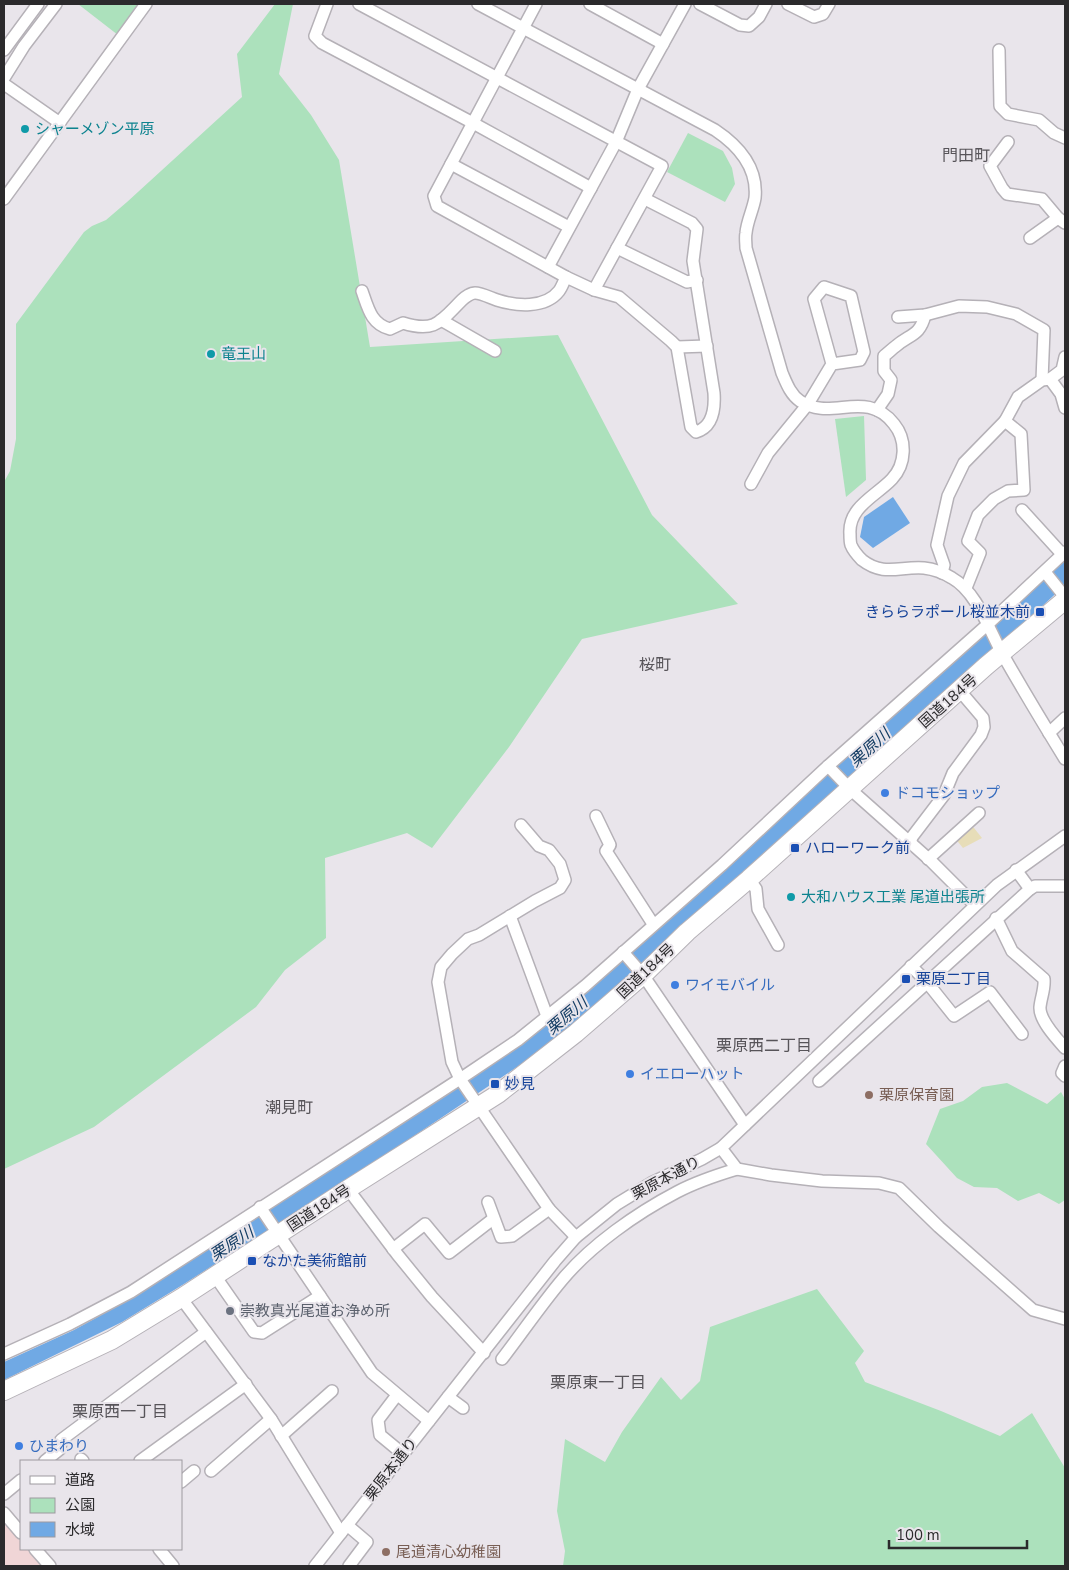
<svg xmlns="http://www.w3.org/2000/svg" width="1069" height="1570" viewBox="0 0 1069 1570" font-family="'Nunito Sans','Noto Sans JP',sans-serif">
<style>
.commercial{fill:#f0d5d6}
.green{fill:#ace1bc}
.sand{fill:#e7ddb8}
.water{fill:#70a9e4}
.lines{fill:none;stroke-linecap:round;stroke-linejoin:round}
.minor-casing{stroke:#b5b1b7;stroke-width:14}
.highway-casing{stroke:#b5b1b7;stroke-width:20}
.minor{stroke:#fff;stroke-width:11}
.highway{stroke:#fff;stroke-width:18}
.culture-dot{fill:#0f9aa8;stroke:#e9e5eb;stroke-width:2}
.transit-dot{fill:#1a4fb4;stroke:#e9e5eb;stroke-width:2}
.shop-dot{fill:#3f7fe0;stroke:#e9e5eb;stroke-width:2}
.education-dot{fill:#8d6e63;stroke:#e9e5eb;stroke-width:2}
.worship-dot{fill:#6b7280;stroke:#e9e5eb;stroke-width:2}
.labels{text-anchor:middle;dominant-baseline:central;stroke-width:4;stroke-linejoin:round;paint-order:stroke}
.culture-label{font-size:15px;fill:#0d838f;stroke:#e9e5eb;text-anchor:start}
.transit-label{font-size:15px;fill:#164399;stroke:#e9e5eb;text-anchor:start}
.street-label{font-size:15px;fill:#2b2a2c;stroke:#e9e5eb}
.shop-label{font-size:15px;fill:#366cbe;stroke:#e9e5eb;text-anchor:start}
.education-label{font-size:15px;fill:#785e54;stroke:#e9e5eb;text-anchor:start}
.worship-label{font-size:15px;fill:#5b616d;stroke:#e9e5eb;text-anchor:start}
.neighbourhood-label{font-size:16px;fill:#575459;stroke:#e9e5eb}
.water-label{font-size:16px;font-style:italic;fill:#143d64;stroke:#e9e5eb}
</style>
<rect width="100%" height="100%" fill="#e9e5eb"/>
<polygon class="commercial" points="4,1522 21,1542 21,1549 28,1549 43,1566 4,1566"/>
<g class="green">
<polygon points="78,4 140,4 118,35"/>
<polygon points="275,4 293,4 279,74 311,115 339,160 370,347 558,335 652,515 738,604 582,639 509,747 432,848 407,833 325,858 326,938 285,970 256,1007 94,1127 4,1169 4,482 10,471 16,439 16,324 84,232 92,226 106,220 127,202 242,97 237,54"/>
<polygon points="688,133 723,151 732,168 735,184 725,202 667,172"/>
<polygon points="864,416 866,480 846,497 835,419"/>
<polygon points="1007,1083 1047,1104 1061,1092 1065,1099 1065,1200 1059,1204 1039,1193 1018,1201 997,1188 974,1187 957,1178 926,1144 940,1109 963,1101 982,1087"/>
<polygon points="817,1289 864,1351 855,1363 865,1382 941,1411 1000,1436 1032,1413 1065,1468 1065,1566 563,1566 565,1551 557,1511 565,1439 605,1462 622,1432 661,1377 681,1400 700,1381 710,1327"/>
</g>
<polygon class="sand" points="970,823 982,838 963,848 954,837"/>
<g class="water">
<polygon points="893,497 910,523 873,548 860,537 864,517"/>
<polygon points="1065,560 1065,585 1010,636 989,651 986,656 846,780 641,966 571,1025 532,1057 314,1203 312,1202 184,1284 122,1322 4,1380 4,1362 74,1330 114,1308 211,1248 466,1081 769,826"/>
</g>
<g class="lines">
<defs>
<g id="minor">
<polyline points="327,4 315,36 322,43 473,123 591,188"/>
<polyline points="359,4 662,166 594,290"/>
<path d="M478,4L715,130C739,146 758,168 755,198C753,210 747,221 746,233C745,238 746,243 746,248L782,373C786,382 790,394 800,401C831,422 866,388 894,424C907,440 906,464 892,479C876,496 848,507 850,534C850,537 850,542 851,545C853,550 858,556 862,560C884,577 900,566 924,568C933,569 944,573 952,578C977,592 989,630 1003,655C1023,690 1044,725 1065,759"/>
<path d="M536,4L434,196L437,206L566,277L594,290L619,297L671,341L677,347L691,427L696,432C713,427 715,408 714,393L693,261L697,229L692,223L645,199"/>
<polyline points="590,4 663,44"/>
<polyline points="700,4 740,25 749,26 759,17 766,4"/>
<polyline points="788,4 814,17 823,14 829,4"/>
<polyline points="4,50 38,4"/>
<polyline points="999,50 1000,106 1008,114 1039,120 1054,133 1065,138"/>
<polyline points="4,78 24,46 56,4"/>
<polyline points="4,84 60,123"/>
<polyline points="1008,142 990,166 1002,188 1007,194 1042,199 1058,218 1065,223"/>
<polyline points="451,164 569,227"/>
<polyline points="4,199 146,4"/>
<polyline points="1030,238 1058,218"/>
<polyline points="617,248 687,282 697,280"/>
<polyline points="548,267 616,142 638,89 685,4"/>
<path d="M362,291C368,308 371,324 390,329L403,323C435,333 440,322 462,300C465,297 471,293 475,293C481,293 491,298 497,300C516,306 545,309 559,291C562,287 564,281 566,277"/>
<polyline points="898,317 925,315 959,306 987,307 1016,314 1044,330 1042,380"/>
<polyline points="441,320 495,351"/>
<polyline points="677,347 707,346"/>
<polyline points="1050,379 1061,394 1065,408"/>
<path d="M877,410L888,394L891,380L884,371V356C888,353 892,349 896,346C910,334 920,336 925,315"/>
<polyline points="751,484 768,453 808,404 832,364 814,299 824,287 851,296 864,352 860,360 832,364"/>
<polyline points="1022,510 1062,554"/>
<polyline points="1045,572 1065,597"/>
<polyline points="942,573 944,565 937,545 948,496 964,463 1005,421 1018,397 1042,380 1050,379 1062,370 1065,357"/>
<polyline points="966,588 980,553 968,541 978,515 994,499 1008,491 1024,490 1021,434 1005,421"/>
<polyline points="1049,733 1065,718"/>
<polyline points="828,766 850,789 931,861 975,905"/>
<polyline points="596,816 610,845 606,851 653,924"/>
<polyline points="521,825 539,846 549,850 560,864 565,880 560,888 535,901 479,935 468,939 452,954 441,967 438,982 452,1062 460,1079 549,1209 576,1237"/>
<polyline points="910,843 912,837 944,795 953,773 981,735 984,727 983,718 960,691"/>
<polyline points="928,859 979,813"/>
<polyline points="1016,870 1030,889"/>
<polyline points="749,879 756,889 758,909 778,945"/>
<polyline points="510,916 547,1016"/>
<path d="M996,918L1012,951L1044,979C1045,989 1041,997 1040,1007C1039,1020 1057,1039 1065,1048"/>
<polyline points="623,952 643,975 745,1125"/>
<polyline points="911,966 926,981 954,1016 990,992 1022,1034"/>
<polyline points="1065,1066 1062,1073 1065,1076"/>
<polyline points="819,1081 1030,889 1035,886 1065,886"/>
<polyline points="721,1148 737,1169 771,1175 822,1181 879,1183 899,1188 939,1227 1033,1310 1065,1319"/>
<polyline points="348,1189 397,1254 432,1297 484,1353"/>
<polyline points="488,1202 501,1237 512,1236 549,1209"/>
<polyline points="260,1207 372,1373 429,1421"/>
<polyline points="393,1249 425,1224 449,1253 493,1219"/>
<polyline points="215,1276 254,1332 262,1333 320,1296"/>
<polyline points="181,1298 271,1419 341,1533"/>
<polyline points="4,1354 70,1324 131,1292 460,1079 518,1040 585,986 722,865 828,766 987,625 1065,552"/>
<path d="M502,1359C522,1333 541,1305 562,1280C591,1245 637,1213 677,1192C696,1182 717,1175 737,1169"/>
<polyline points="397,1395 378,1420 380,1435 403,1454"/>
<polyline points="448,1397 463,1408"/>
<polyline points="281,1436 332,1391"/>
<polyline points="81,1459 83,1461"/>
<polyline points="45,1461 60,1449 61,1440 206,1332"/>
<polyline points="140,1461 246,1384"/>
<polyline points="211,1471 271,1419"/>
<polyline points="181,1482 194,1471"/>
<polyline points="4,1494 21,1480"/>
<polyline points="4,1513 21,1533"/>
<polyline points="347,1525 367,1542 349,1566"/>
<polyline points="35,1549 50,1566"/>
<polyline points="159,1549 173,1566"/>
<polyline points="315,1566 555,1261 576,1237 617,1204 653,1182 702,1159 721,1148 997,885 1065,836"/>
</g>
<polyline id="highway" points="4,1391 112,1340 181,1298 348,1189 498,1094 576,1033 643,975 687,932 749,879 986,666 1065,600"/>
</defs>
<use href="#minor" class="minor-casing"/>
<use href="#highway" class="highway-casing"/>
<use href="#minor" class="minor"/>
<use href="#highway" class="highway"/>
</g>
<g class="culture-dot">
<circle cx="25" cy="129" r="5"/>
<circle cx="211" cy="354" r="5"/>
<circle cx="791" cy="897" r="5"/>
</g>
<g class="transit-dot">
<rect x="1035" y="607" width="10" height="10" rx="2.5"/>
<rect x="790" y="843" width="10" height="10" rx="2.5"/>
<rect x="901" y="974" width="10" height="10" rx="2.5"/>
<rect x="490" y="1079" width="10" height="10" rx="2.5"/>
<rect x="247" y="1256" width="10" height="10" rx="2.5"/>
</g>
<g class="shop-dot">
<circle cx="885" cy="793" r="5"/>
<circle cx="675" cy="985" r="5"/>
<circle cx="630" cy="1074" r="5"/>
<circle cx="19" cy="1446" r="5"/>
</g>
<g class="education-dot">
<circle cx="869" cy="1095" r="5"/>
<circle cx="386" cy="1552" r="5"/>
</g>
<circle class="worship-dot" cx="230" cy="1311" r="5"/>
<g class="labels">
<g class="culture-label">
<text x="35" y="129">シャーメゾン平原</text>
<text x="221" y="354">竜王山</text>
<text x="801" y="897">大和ハウス工業 尾道出張所</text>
</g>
<g class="transit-label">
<text x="1030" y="612" text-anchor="end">きららラポール桜並木前</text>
<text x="805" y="848">ハローワーク前</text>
<text x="916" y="979">栗原二丁目</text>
<text x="505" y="1084">妙見</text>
<text x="262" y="1261">なかた美術館前</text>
</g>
<g class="street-label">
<text transform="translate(948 701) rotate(-42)">国道184号</text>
<text transform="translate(646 971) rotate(-43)">国道184号</text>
<text transform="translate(666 1178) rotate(-28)">栗原本通り</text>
<text transform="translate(319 1208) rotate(-33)">国道184号</text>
<text transform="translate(391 1469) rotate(-52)">栗原本通り</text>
</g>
<g class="shop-label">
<text x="895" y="793">ドコモショップ</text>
<text x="685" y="985">ワイモバイル</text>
<text x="640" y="1074">イエローハット</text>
<text x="29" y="1446">ひまわり</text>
</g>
<g class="education-label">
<text x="879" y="1095">栗原保育園</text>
<text x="396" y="1552">尾道清心幼稚園</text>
</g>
<g class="worship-label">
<text x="240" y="1311">崇教真光尾道お浄め所</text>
</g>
<g class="neighbourhood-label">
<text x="966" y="156">門田町</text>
<text x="655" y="665">桜町</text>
<text x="764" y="1046">栗原西二丁目</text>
<text x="289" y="1108">潮見町</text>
<text x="598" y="1383">栗原東一丁目</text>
<text x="120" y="1412">栗原西一丁目</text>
</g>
<g class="water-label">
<text transform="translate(870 748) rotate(-42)">栗原川</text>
<text transform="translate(567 1016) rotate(-40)">栗原川</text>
<text transform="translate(232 1244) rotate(-33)">栗原川</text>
</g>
</g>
<rect width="1069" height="1570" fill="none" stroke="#2b2a2c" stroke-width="10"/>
<rect x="20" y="1460" width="162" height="90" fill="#e9e5eb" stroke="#9d9a9f"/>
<rect x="30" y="1476" width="25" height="8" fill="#ffffff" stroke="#9d9a9f"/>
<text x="65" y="1485" font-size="15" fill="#2b2a2c">道路</text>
<rect x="30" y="1498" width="25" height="15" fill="#ace1bc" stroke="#9d9a9f"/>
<text x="65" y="1510" font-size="15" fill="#2b2a2c">公園</text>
<rect x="30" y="1522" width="25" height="15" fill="#70a9e4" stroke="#9d9a9f"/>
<text x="65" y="1535" font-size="15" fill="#2b2a2c">水域</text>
<path d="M889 1540v8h138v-8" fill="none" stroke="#2b2a2c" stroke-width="2.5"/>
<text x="896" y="1540" font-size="15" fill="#2b2a2c" stroke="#e9e5eb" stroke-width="4" paint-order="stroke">100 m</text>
</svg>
